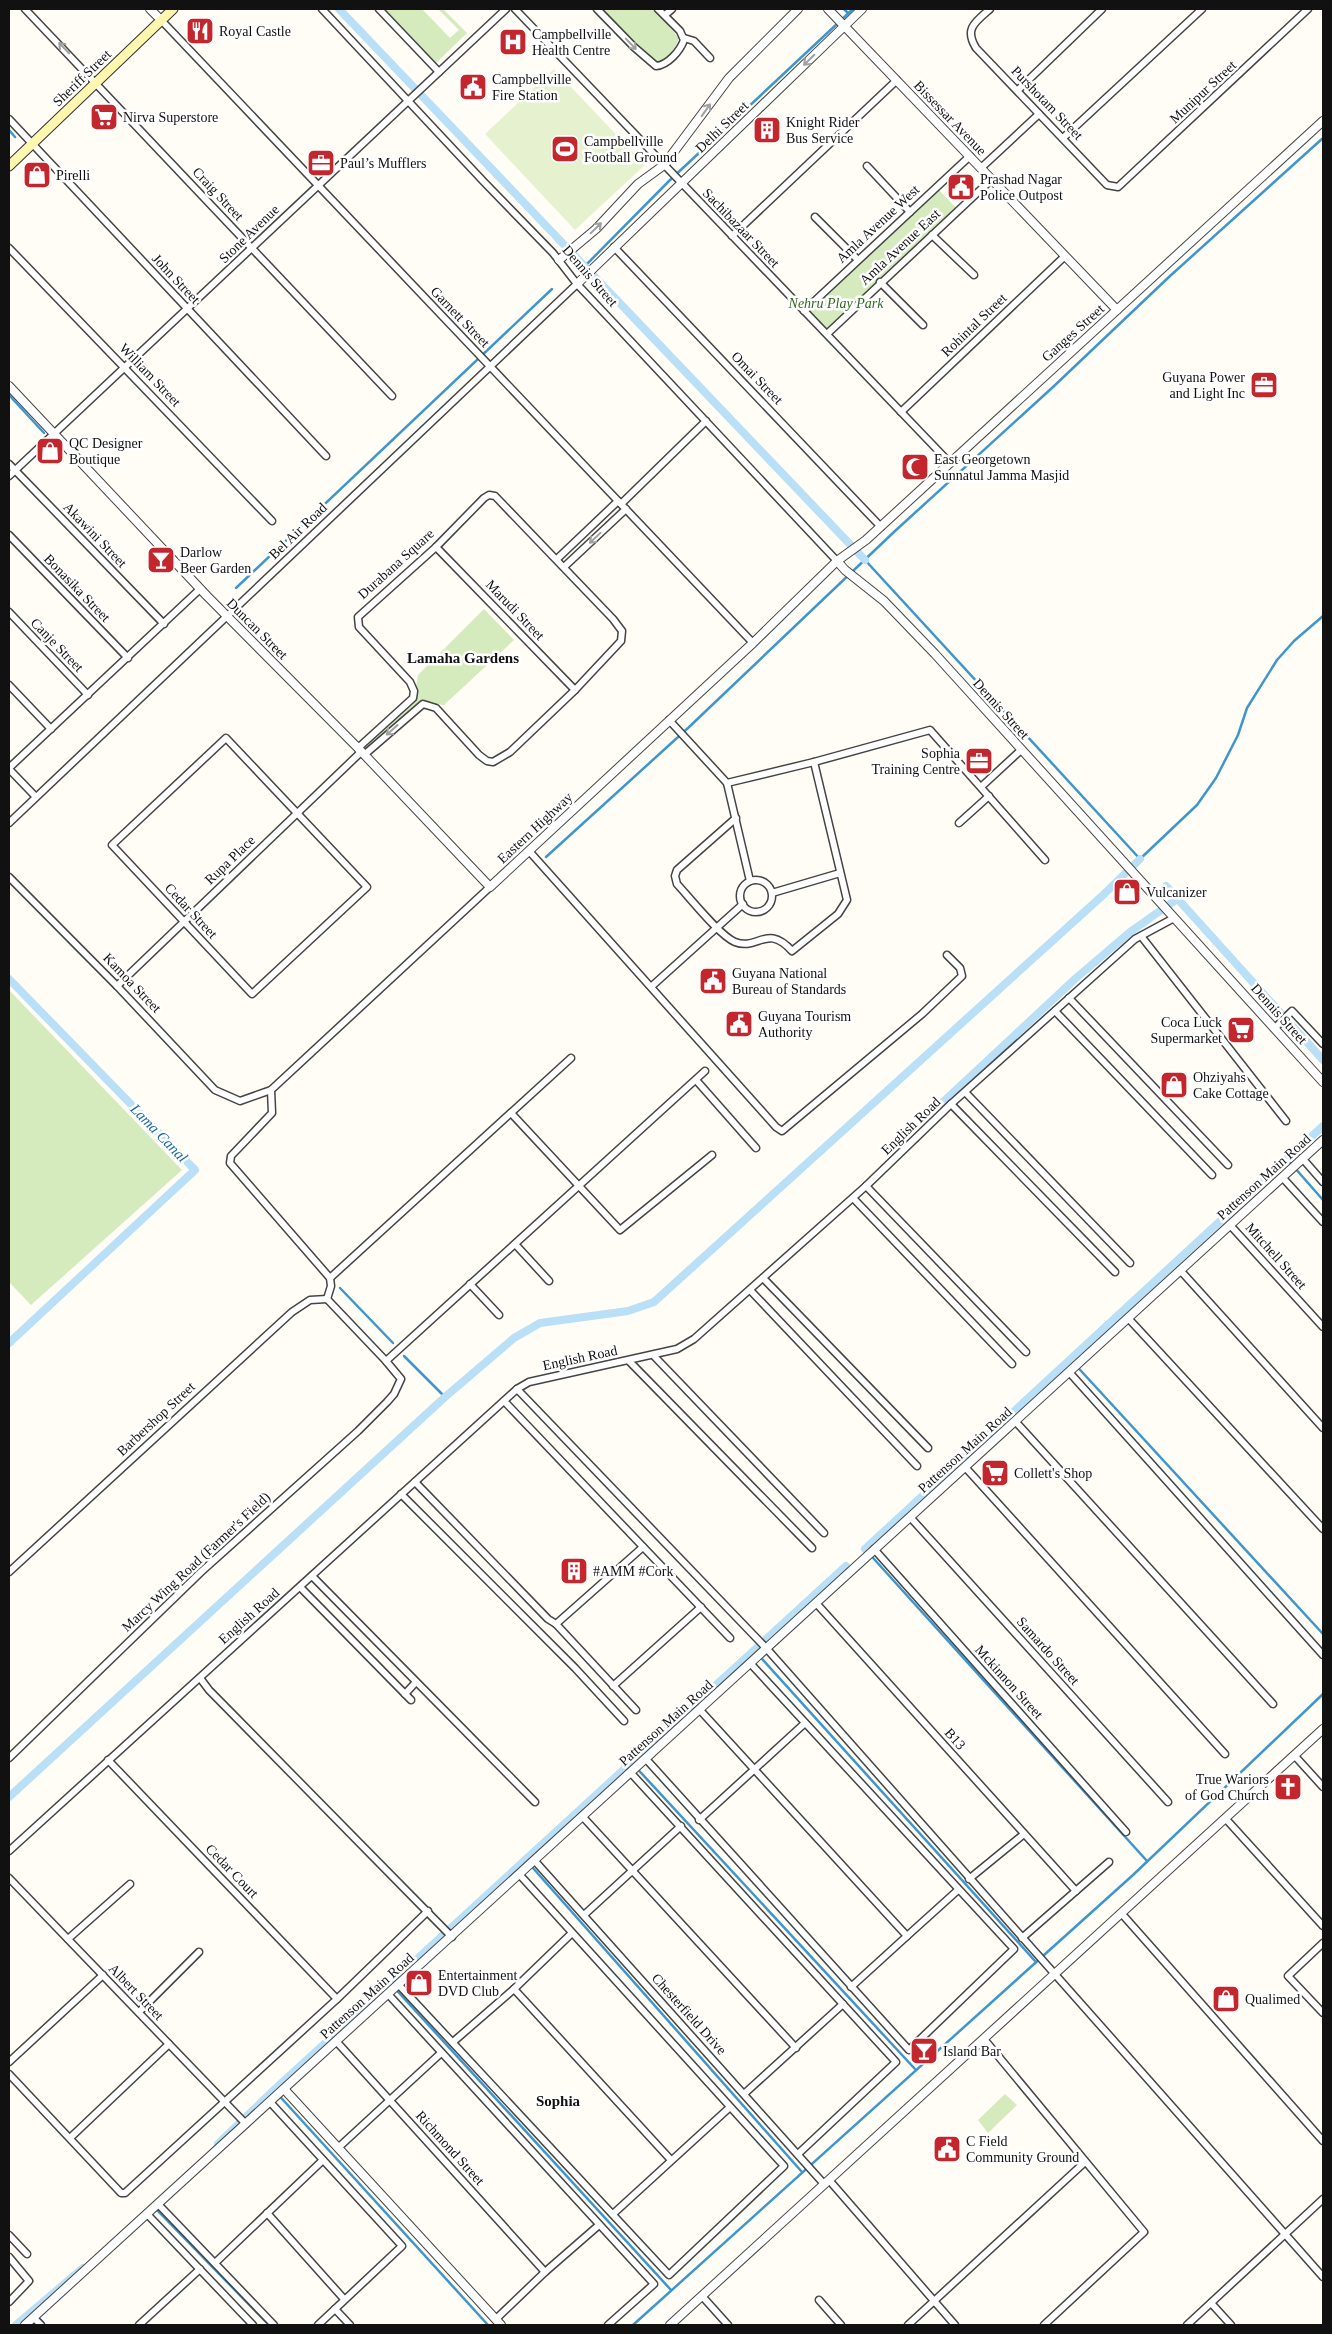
<svg xmlns="http://www.w3.org/2000/svg" width="1332" height="2334" viewBox="0 0 1332 2334" font-family="'Times New Roman',serif">
<style>
.green{fill:#d5ebbd}
.pitch{fill:#e6f2cf}
.lines{fill:none;stroke-linecap:round;stroke-linejoin:round}
.stream{stroke:#3f96cf;stroke-width:2.5}
.canal{stroke:#b9e0f7;stroke-width:8}
.minor-casing{stroke:#444;stroke-width:9}
.tertiary-casing{stroke:#444;stroke-width:10}
.secondary-casing{stroke:#333;stroke-width:11}
.minor{stroke:#fff;stroke-width:6}
.tertiary{stroke:#fff;stroke-width:8}
.secondary{stroke:#fff6b0;stroke-width:9}
.oneway{stroke:#a0a0a0}
.labels{text-anchor:middle;dominant-baseline:central;stroke-width:5;stroke-linejoin:round;paint-order:stroke}
.poi-label{font-size:14px;fill:#111;stroke:#fff;text-anchor:start}
.street-label{font-size:14px;fill:#111;stroke:#fff}
.park-label{font-size:14px;font-style:italic;fill:#2f6b1f;stroke:#fff}
.neighbourhood-label{font-size:15px;font-weight:bold;fill:#111;stroke:#fff}
.water-label{font-size:15px;font-style:italic;fill:#1768a6;stroke:#fff}
</style>
<rect width="100%" height="100%" fill="#fffdf5"/>
<g class="green">
<polygon points="382,9 422,9 450,38 459,30 438,9 443,9 467,33 435,64"/>
<path d="M602,9H667L660,16L679,38C676,48 667,59 656,62Z"/>
<polygon points="936,187 958,210 827,334 804,311"/>
<polygon points="484,609 514,640 444,705 422,702 364,752 358,745 415,694 418,675"/>
<polygon points="9,990 182,1170 31,1305 9,1282"/>
<polygon points="1005,2094 1017,2105 988,2133 978,2120"/>
</g>
<polygon class="pitch" points="554,69 645,165 575,230 485,134"/>
<g class="lines">
<g class="stream">
<polyline points="844,9 848,13"/>
<polyline points="9,130 15,137"/>
<polyline points="585,266 669,181 853,9"/>
<polyline points="9,395 44,433"/>
<polyline points="865,560 1140,859 1197,805 1216,778 1238,735 1247,708 1277,660 1294,641 1323,616"/>
<polyline points="236,588 552,289"/>
<polyline points="546,857 688,728 895,531 1053,387 1170,276 1323,138"/>
<polyline points="1287,1159 1323,1200"/>
<polyline points="340,1288 393,1343"/>
<polyline points="404,1356 445,1397"/>
<polyline points="1071,1360 1323,1634"/>
<polyline points="865,1549 1147,1861"/>
<polyline points="754,1650 1035,1961"/>
<polyline points="631,1762 915,2069"/>
<polyline points="525,1859 802,2172"/>
<polyline points="390,1983 671,2290"/>
<polyline points="274,2090 488,2325"/>
<polyline points="155,2208 269,2325"/>
<polyline points="633,2325 1133,1875 1323,1694"/>
</g>
<g class="canal">
<polyline points="339,9 865,560"/>
<polyline points="1166,886 1323,1060"/>
<polyline points="9,979 195,1170 9,1343"/>
<polyline points="941,1104 1075,979 1130,932 1177,899"/>
<polyline points="865,1549 1323,1126"/>
<polyline points="9,1797 445,1397 514,1338 540,1323 628,1311 654,1302 1102,896 1140,859"/>
<polyline points="218,2144 274,2090 846,1566"/>
<polyline points="16,2325 83,2268"/>
</g>
<defs>
<g id="minor">
<polyline points="25,9 392,396"/>
<polyline points="322,9 484,182 553,253 577,284 837,561"/>
<polyline points="379,9 439,72"/>
<polyline points="515,9 950,463"/>
<path d="M597,9L634,47L656,66C668,65 680,51 684,40L680,31L658,9"/>
<path d="M990,9C975,22 964,29 976,48L1107,185L1118,187L1308,9"/>
<polyline points="665,15 672,9"/>
<polyline points="161,20 753,643"/>
<polyline points="684,38 694,41 710,58"/>
<polyline points="1018,90 1102,9"/>
<polyline points="9,119 326,456"/>
<polyline points="1063,138 1202,9"/>
<polyline points="867,166 910,212"/>
<polyline points="981,168 1039,114"/>
<polyline points="815,217 858,260"/>
<polyline points="932,235 974,275"/>
<polyline points="732,236 897,80"/>
<polyline points="614,247 881,527"/>
<polyline points="9,248 272,521"/>
<polyline points="880,282 923,325"/>
<polyline points="804,311 970,156"/>
<polyline points="827,334 992,179"/>
<polyline points="901,412 1065,256"/>
<polyline points="9,464 164,624"/>
<polyline points="9,476 506,9"/>
<polyline points="621,504 706,421"/>
<polyline points="9,535 128,658"/>
<polyline points="436,547 575,690"/>
<polyline points="557,559 618,501"/>
<polyline points="564,567 626,509"/>
<polyline points="9,612 88,695"/>
<polyline points="9,685 51,729"/>
<polyline points="669,720 727,783 814,762 930,730 1045,860"/>
<polygon points="226,738 367,887 252,994 112,845"/>
<polyline points="358,748 413,698 414,691 410,682 359,627 358,617 436,547 484,498 489,495 495,496 613,619 622,631 621,641 575,690 510,752 493,762 487,761 479,755 436,708 423,704 364,755"/>
<polyline points="9,768 200,589"/>
<polyline points="9,769 35,796"/>
<polyline points="727,783 750,881"/>
<polyline points="981,787 1021,750"/>
<path d="M736,818L677,870L675,876L677,884C690,898 720,936 735,942C758,951 767,923 792,951L838,914L847,900L814,762"/>
<polyline points="9,823 577,284"/>
<polyline points="959,823 989,796"/>
<polyline points="529,851 776,1127 782,1131 922,1014 962,976 960,968 947,955"/>
<polyline points="9,877 117,986 215,1090 240,1101 271,1090 490,887"/>
<circle cx="756" cy="896" r="16"/>
<polyline points="772,893 840,873"/>
<polyline points="1141,936 1286,1121"/>
<polyline points="117,986 361,752"/>
<polyline points="652,986 743,904"/>
<polyline points="1069,998 1228,1165"/>
<polyline points="1055,1011 1212,1175"/>
<polyline points="1275,1028 1292,1011 1323,1044"/>
<polyline points="696,1080 756,1148"/>
<polyline points="271,1090 272,1113 231,1156 230,1163 330,1278 331,1286 327,1299"/>
<polyline points="965,1092 1130,1263"/>
<polyline points="951,1104 1115,1272"/>
<polyline points="511,1113 620,1230 712,1155"/>
<polyline points="1302,1158 1323,1182"/>
<polyline points="1282,1177 1323,1222"/>
<polyline points="866,1186 1026,1352"/>
<polyline points="853,1198 1012,1364"/>
<polyline points="1230,1225 1323,1327"/>
<polyline points="515,1244 549,1281"/>
<polyline points="1180,1270 1323,1428"/>
<polyline points="330,1278 571,1058"/>
<polyline points="763,1278 928,1448"/>
<polyline points="470,1284 499,1315"/>
<polyline points="750,1290 917,1466"/>
<polyline points="1128,1318 1323,1529"/>
<polyline points="653,1355 824,1533"/>
<polyline points="386,1361 705,1071"/>
<polyline points="629,1361 812,1548"/>
<polyline points="1069,1372 1323,1655"/>
<polyline points="517,1389 767,1649 1323,2277"/>
<polyline points="504,1401 730,1638"/>
<polyline points="1015,1421 1273,1704"/>
<polyline points="965,1467 1225,1754"/>
<polyline points="415,1482 548,1619 556,1624 636,1710"/>
<polyline points="401,1494 575,1668 624,1721"/>
<polyline points="910,1517 1168,1802"/>
<polyline points="874,1549 1126,1832"/>
<polyline points="9,1572 292,1312 310,1300 327,1299"/>
<polyline points="312,1576 535,1802"/>
<polyline points="300,1587 411,1700"/>
<polyline points="816,1603 1076,1891"/>
<polyline points="556,1624 643,1547"/>
<polyline points="200,1678 209,1690 452,1937"/>
<polyline points="613,1686 701,1607"/>
<polyline points="405,1694 416,1682"/>
<polyline points="699,1709 907,1936 958,1890"/>
<polyline points="1294,1755 1323,1787"/>
<polyline points="9,1758 201,1572 358,1431 387,1402 394,1394 401,1379 386,1361 327,1299"/>
<polyline points="646,1759 909,2050 1014,1949 750,1663"/>
<polyline points="108,1760 337,1999"/>
<polyline points="630,1772 896,2062 798,2154"/>
<polyline points="582,1816 796,2048"/>
<polyline points="1225,1818 1323,1926"/>
<polyline points="699,1820 805,1723"/>
<polyline points="9,1851 517,1389 529,1382 677,1349 694,1339 866,1186 951,1104 1135,939 1174,918"/>
<polyline points="534,1860 824,2184"/>
<polyline points="9,1878 246,2124"/>
<polyline points="969,1879 1024,1834"/>
<polyline points="1122,1914 1323,2141"/>
<polyline points="584,1915 681,1826"/>
<polyline points="1022,1938 1109,1862"/>
<polyline points="68,1939 130,1884"/>
<polyline points="1323,1943 1288,1976 1323,2013"/>
<polyline points="398,1984 669,2275 784,2166 519,1874"/>
<polyline points="851,1987 907,1936"/>
<polyline points="514,1989 671,2160"/>
<polyline points="388,1994 654,2284 608,2325"/>
<polyline points="139,2012 199,1952"/>
<polyline points="984,2039 1144,2232 1044,2325"/>
<polyline points="336,2041 545,2272"/>
<polyline points="453,2042 514,1989 572,1933"/>
<polyline points="9,2062 103,1975"/>
<polyline points="9,2074 121,2193 125,2193 337,1999 428,1911"/>
<polyline points="744,2094 843,2004"/>
<polyline points="270,2102 402,2246 318,2325"/>
<polyline points="70,2138 169,2044"/>
<polyline points="339,2147 441,2053"/>
<polyline points="829,2180 955,2325"/>
<polyline points="158,2204 274,2325"/>
<polyline points="267,2213 344,2299"/>
<polyline points="147,2214 253,2325"/>
<polyline points="613,2214 729,2108"/>
<polyline points="9,2235 27,2254"/>
<polyline points="9,2257 29,2281 9,2302"/>
<polyline points="215,2263 323,2160"/>
<polyline points="702,2296 728,2325"/>
<polyline points="819,2300 841,2325"/>
<polyline points="1211,2303 1231,2325"/>
<polyline points="335,2309 350,2325"/>
<polyline points="34,2318 41,2325"/>
<polyline points="496,2319 545,2272 599,2225"/>
<polyline points="139,2325 200,2269"/>
<polyline points="908,2325 1085,2162"/>
<polyline points="1187,2325 1323,2199"/>
</g>
<g id="tertiary">
<polyline points="150,9 161,20"/>
<polyline points="828,9 1117,310"/>
<polyline points="559,260 596,229 638,184 664,165 729,78 798,9"/>
<polyline points="577,284 862,9"/>
<polyline points="9,386 207,596 358,748 490,887 753,643 837,561 866,540 1323,121"/>
<polyline points="837,561 845,570 884,601 935,654 1323,1082"/>
<polyline points="284,2089 501,2325"/>
<polyline points="25,2325 1323,1140"/>
<polyline points="670,2325 1323,1729"/>
</g>
<polyline id="secondary" points="9,166 173,9"/>
</defs>
<use href="#minor" class="minor-casing"/>
<use href="#tertiary" class="tertiary-casing"/>
<use href="#secondary" class="secondary-casing"/>
<use href="#minor" class="minor"/>
<use href="#tertiary" class="tertiary"/>
<use href="#secondary" class="secondary"/>
</g>
<defs><path id="oneway-shaft" d="M-6 0H5M1.5-3L5.5 0L1.5 3" fill="none" stroke-width="1.6" stroke-linecap="round" stroke-linejoin="round" transform="scale(1.25)"/></defs>
<g class="oneway">
<use href="#oneway-shaft" transform="translate(631 44) rotate(46)"/>
<use href="#oneway-shaft" transform="translate(64 48) rotate(-134)"/>
<use href="#oneway-shaft" transform="translate(809 60) rotate(136)"/>
<use href="#oneway-shaft" transform="translate(706 110) rotate(-55)"/>
<use href="#oneway-shaft" transform="translate(596 228) rotate(-44)"/>
<use href="#oneway-shaft" transform="translate(595 538) rotate(137)"/>
<use href="#oneway-shaft" transform="translate(392 730) rotate(138)"/>
</g>
<defs>
<symbol id="restaurant-square" viewBox="-11 -11 22 22"><rect x="-9" y="-9" width="18" height="18" rx="4" fill="#c4262e" stroke="#fff"/><path d="M-5-6h1v4h1v-4h1v4h1v-4h1v5L-1.5 .5V6h-2V.5L-5-1ZM5-6V6H3V1.5H1.5Q1.5-4 5-6Z" fill="#fff"/></symbol>
<symbol id="hospital-square" viewBox="-11 -11 22 22"><rect x="-9" y="-9" width="18" height="18" rx="4" fill="#c4262e" stroke="#fff"/><path d="M-5-5h3v3.5h4V-5h3V5h-3V1.5h-4V5h-3Z" fill="#fff"/></symbol>
<symbol id="civic-square" viewBox="-11 -11 22 22"><rect x="-9" y="-9" width="18" height="18" rx="4" fill="#c4262e" stroke="#fff"/><path d="M-.6-6.5H3V-4.5H.6V-3L4-1V1h2V6H-6V1h2V-1L-.6-3ZM-1.2 2.5V6h2.4V2.5Z" fill="#fff"/></symbol>
<symbol id="supermarket-square" viewBox="-11 -11 22 22"><rect x="-9" y="-9" width="18" height="18" rx="4" fill="#c4262e" stroke="#fff"/><path d="M-6-5.5h2.5l.6 2H6L4.5 2H-2.5L-4.4-4H-6ZM-1.5 3.2a1.3 1.3 0 1 0 .1 0ZM3 3.2a1.3 1.3 0 1 0 .1 0Z" fill="#fff"/></symbol>
<symbol id="building-square" viewBox="-11 -11 22 22"><rect x="-9" y="-9" width="18" height="18" rx="4" fill="#c4262e" stroke="#fff"/><path d="M-4-6H4V6H1V3H-1V6H-4ZM-2.5-4.3h1.7v1.8h-1.7ZM.8-4.3h1.7v1.8H.8ZM-2.5-1h1.7V.8h-1.7ZM.8-1h1.7V.8H.8Z" fill="#fff"/></symbol>
<symbol id="stadium-square" viewBox="-11 -11 22 22"><rect x="-9" y="-9" width="18" height="18" rx="4" fill="#c4262e" stroke="#fff"/><path d="M0-5a6.5 5 0 1 0 0 10a6.5 5 0 1 0 0-10ZM-3.5-1.8h7v3.6h-7Z" fill="#fff"/></symbol>
<symbol id="office-square" viewBox="-11 -11 22 22"><rect x="-9" y="-9" width="18" height="18" rx="4" fill="#c4262e" stroke="#fff"/><path d="M-6-3h4V-5.5h4V-3h4V5H-6ZM-1-4.5V-3h2v-1.5ZM-6 0V1H6V0Z" fill="#fff"/></symbol>
<symbol id="shop-square" viewBox="-11 -11 22 22"><rect x="-9" y="-9" width="18" height="18" rx="4" fill="#c4262e" stroke="#fff"/><path d="M-5-2.5h2.3a2.7 3.5 0 0 1 5.4 0H5L5.5 6h-11ZM-1.5-2.5h3a1.5 2.3 0 0 0-3 0Z" fill="#fff"/></symbol>
<symbol id="mosque-square" viewBox="-11 -11 22 22"><rect x="-9" y="-9" width="18" height="18" rx="4" fill="#c4262e" stroke="#fff"/><path d="M3.5-4.9A6 6 0 1 0 3.5 4.9A5 5 0 1 1 3.5-4.9Z" fill="#fff"/></symbol>
<symbol id="bar-square" viewBox="-11 -11 22 22"><rect x="-9" y="-9" width="18" height="18" rx="4" fill="#c4262e" stroke="#fff"/><path d="M-6-5H6L.8 .8V4.5H3.5V6h-7V4.5H-.8V.8Z" fill="#fff"/></symbol>
<symbol id="church-square" viewBox="-11 -11 22 22"><rect x="-9" y="-9" width="18" height="18" rx="4" fill="#c4262e" stroke="#fff"/><path d="M-1.2-6h2.4v3.5h3.3v2.4h-3.3V6h-2.4V-.1h-3.3v-2.4h3.3Z" fill="#fff"/></symbol>
</defs>
<g fill-rule="evenodd">
<use href="#restaurant-square" x="184" y="15" width="32" height="32"/>
<use href="#hospital-square" x="497" y="26" width="32" height="32"/>
<use href="#civic-square" x="457" y="71" width="32" height="32"/>
<use href="#supermarket-square" x="88" y="101" width="32" height="32"/>
<use href="#building-square" x="751" y="114" width="32" height="32"/>
<use href="#stadium-square" x="549" y="133" width="32" height="32"/>
<use href="#office-square" x="305" y="147" width="32" height="32"/>
<use href="#shop-square" x="21" y="159" width="32" height="32"/>
<use href="#civic-square" x="945" y="171" width="32" height="32"/>
<use href="#office-square" x="1248" y="369" width="32" height="32"/>
<use href="#shop-square" x="34" y="435" width="32" height="32"/>
<use href="#mosque-square" x="899" y="451" width="32" height="32"/>
<use href="#bar-square" x="145" y="544" width="32" height="32"/>
<use href="#office-square" x="963" y="745" width="32" height="32"/>
<use href="#shop-square" x="1111" y="876" width="32" height="32"/>
<use href="#civic-square" x="697" y="965" width="32" height="32"/>
<use href="#civic-square" x="723" y="1008" width="32" height="32"/>
<use href="#supermarket-square" x="1225" y="1014" width="32" height="32"/>
<use href="#shop-square" x="1158" y="1069" width="32" height="32"/>
<use href="#supermarket-square" x="979" y="1457" width="32" height="32"/>
<use href="#building-square" x="558" y="1555" width="32" height="32"/>
<use href="#church-square" x="1272" y="1771" width="32" height="32"/>
<use href="#shop-square" x="403" y="1967" width="32" height="32"/>
<use href="#shop-square" x="1210" y="1983" width="32" height="32"/>
<use href="#bar-square" x="908" y="2035" width="32" height="32"/>
<use href="#civic-square" x="931" y="2133" width="32" height="32"/>
</g>
<g class="labels">
<g class="poi-label">
<text x="219" y="31">Royal Castle</text>
<text x="532" y="34">Campbellville<tspan x="532" dy="16">Health Centre</tspan></text>
<text x="492" y="79">Campbellville<tspan x="492" dy="16">Fire Station</tspan></text>
<text x="123" y="117">Nirva Superstore</text>
<text x="786" y="122">Knight Rider<tspan x="786" dy="16">Bus Service</tspan></text>
<text x="584" y="141">Campbellville<tspan x="584" dy="16">Football Ground</tspan></text>
<text x="340" y="163">Paul’s Mufflers</text>
<text x="56" y="175">Pirelli</text>
<text x="980" y="179">Prashad Nagar<tspan x="980" dy="16">Police Outpost</tspan></text>
<text x="1245" y="377" text-anchor="end">Guyana Power<tspan x="1245" dy="16">and Light Inc</tspan></text>
<text x="69" y="443">QC Designer<tspan x="69" dy="16">Boutique</tspan></text>
<text x="934" y="459">East Georgetown<tspan x="934" dy="16">Sunnatul Jamma Masjid</tspan></text>
<text x="180" y="552">Darlow<tspan x="180" dy="16">Beer Garden</tspan></text>
<text x="960" y="753" text-anchor="end">Sophia<tspan x="960" dy="16">Training Centre</tspan></text>
<text x="1146" y="892">Vulcanizer</text>
<text x="732" y="973">Guyana National<tspan x="732" dy="16">Bureau of Standards</tspan></text>
<text x="758" y="1016">Guyana Tourism<tspan x="758" dy="16">Authority</tspan></text>
<text x="1222" y="1022" text-anchor="end">Coca Luck<tspan x="1222" dy="16">Supermarket</tspan></text>
<text x="1193" y="1077">Ohziyahs<tspan x="1193" dy="16">Cake Cottage</tspan></text>
<text x="1014" y="1473">Collett's Shop</text>
<text x="593" y="1571">#AMM #Cork</text>
<text x="1269" y="1779" text-anchor="end">True Wariors<tspan x="1269" dy="16">of God Church</tspan></text>
<text x="438" y="1975">Entertainment<tspan x="438" dy="16">DVD Club</tspan></text>
<text x="1245" y="1999">Qualimed</text>
<text x="943" y="2051">Island Bar</text>
<text x="966" y="2141">C Field<tspan x="966" dy="16">Community Ground</tspan></text>
</g>
<g class="street-label">
<text transform="translate(82 78) rotate(-44)">Sheriff Street</text>
<text transform="translate(1203 92) rotate(-43)">Munipur Street</text>
<text transform="translate(1047 103) rotate(46)">Purshotam Street</text>
<text transform="translate(950 118) rotate(46)">Bissessar Avenue</text>
<text transform="translate(722 127) rotate(-44)">Delhi Street</text>
<text transform="translate(218 194) rotate(47)">Craig Street</text>
<text transform="translate(878 224) rotate(-43)">Amla Avenue West</text>
<text transform="translate(741 228) rotate(46)">Sachibazaar Street</text>
<text transform="translate(249 234) rotate(-44)">Stone Avenue</text>
<text transform="translate(900 247) rotate(-43)">Amla Avenue East</text>
<text transform="translate(590 276) rotate(49)">Dennis Street</text>
<text transform="translate(176 279) rotate(47)">John Street</text>
<text transform="translate(460 317) rotate(46)">Garnett Street</text>
<text transform="translate(974 325) rotate(-44)">Rohintal Street</text>
<text transform="translate(1073 333) rotate(-42)">Ganges Street</text>
<text transform="translate(150 375) rotate(46)">William Street</text>
<text transform="translate(757 378) rotate(46)">Omai Street</text>
<text transform="translate(298 531) rotate(-44)">Bel Air Road</text>
<text transform="translate(95 535) rotate(46)">Akawini Street</text>
<text transform="translate(396 564) rotate(-42)">Durabana Square</text>
<text transform="translate(77 588) rotate(46)">Bonasika Street</text>
<text transform="translate(515 610) rotate(46)">Marudi Street</text>
<text transform="translate(257 629) rotate(45)">Duncan Street</text>
<text transform="translate(57 645) rotate(46)">Canje Street</text>
<text transform="translate(1001 709) rotate(48)">Dennis Street</text>
<text transform="translate(535 828) rotate(-43)">Eastern Highway</text>
<text transform="translate(230 860) rotate(-44)">Rupa Place</text>
<text transform="translate(191 911) rotate(47)">Cedar Street</text>
<text transform="translate(132 983) rotate(46)">Kamoa Street</text>
<text transform="translate(1279 1014) rotate(48)">Dennis Street</text>
<text transform="translate(911 1126) rotate(-44)">English Road</text>
<text transform="translate(1264 1177) rotate(-42)">Pattenson Main Road</text>
<text transform="translate(1276 1256) rotate(48)">Mitchell Street</text>
<text transform="translate(580 1358) rotate(-12)">English Road</text>
<text transform="translate(156 1419) rotate(-43)">Barbershop Street</text>
<text transform="translate(965 1450) rotate(-42)">Pattenson Main Road</text>
<text transform="translate(196 1562) rotate(-43)">Marcy Wing Road (Farmer's Field)</text>
<text transform="translate(249 1616) rotate(-42)">English Road</text>
<text transform="translate(1048 1651) rotate(48)">Samardo Street</text>
<text transform="translate(1009 1682) rotate(48)">Mckinnon Street</text>
<text transform="translate(666 1723) rotate(-42)">Pattenson Main Road</text>
<text transform="translate(955 1739) rotate(48)">B13</text>
<text transform="translate(232 1871) rotate(46)">Cedar Court</text>
<text transform="translate(136 1992) rotate(46)">Albert Street</text>
<text transform="translate(367 1996) rotate(-42)">Pattenson Main Road</text>
<text transform="translate(689 2014) rotate(48)">Chesterfield Drive</text>
<text transform="translate(450 2148) rotate(48)">Richmond Street</text>
</g>
<g class="park-label">
<text x="836" y="303">Nehru Play Park</text>
</g>
<g class="neighbourhood-label">
<text x="463" y="658">Lamaha Gardens</text>
<text x="558" y="2101">Sophia</text>
</g>
<g class="water-label">
<text transform="translate(159 1133) rotate(46)">Lama Canal</text>
</g>
</g>
<rect width="1332" height="2334" fill="none" stroke="#111111" stroke-width="20"/>
</svg>
